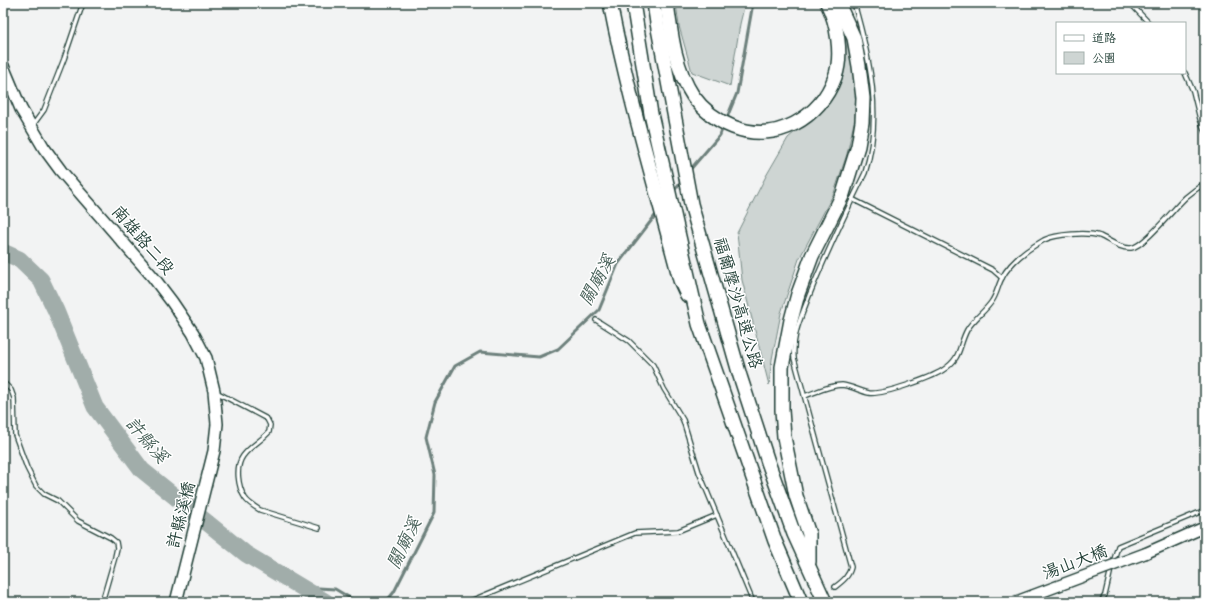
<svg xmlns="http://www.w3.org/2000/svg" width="1208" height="605" viewBox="0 0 1208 605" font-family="Caveat,'LXGW WenKai TC',sans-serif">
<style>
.green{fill:#ced5d3;stroke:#768984}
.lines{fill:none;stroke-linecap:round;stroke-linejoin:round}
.stream{stroke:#6d807b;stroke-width:3}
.river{stroke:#a1adaa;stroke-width:17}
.lane-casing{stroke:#1f3d34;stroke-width:6}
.secondary-casing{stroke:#1f3d34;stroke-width:13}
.primary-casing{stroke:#1f3d34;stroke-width:14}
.highway-casing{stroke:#1f3d34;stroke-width:16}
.lane{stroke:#fff;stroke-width:3.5}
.secondary{stroke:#fff;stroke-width:10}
.primary{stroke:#fff;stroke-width:11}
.highway{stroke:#fff;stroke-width:13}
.secondary-bridge-casing{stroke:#1f3d34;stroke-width:13;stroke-linecap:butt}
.secondary-bridge{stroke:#fff;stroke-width:10}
.labels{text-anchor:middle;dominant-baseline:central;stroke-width:3;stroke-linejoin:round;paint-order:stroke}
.street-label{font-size:17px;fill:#1f3d34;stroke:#fff}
.water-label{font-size:18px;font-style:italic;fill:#465f57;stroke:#fff}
</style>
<rect width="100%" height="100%" fill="#f2f3f3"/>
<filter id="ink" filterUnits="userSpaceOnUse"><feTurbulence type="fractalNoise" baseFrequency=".025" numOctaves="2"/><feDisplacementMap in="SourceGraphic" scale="8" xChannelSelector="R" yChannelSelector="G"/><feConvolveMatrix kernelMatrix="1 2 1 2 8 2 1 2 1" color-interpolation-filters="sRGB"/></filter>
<g filter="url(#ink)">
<g class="green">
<polygon points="676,3 745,3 740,24 730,86 692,72 679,26"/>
<polygon points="845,31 850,45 856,84 855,118 847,154 834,193 799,259 781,313 772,359 769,385 742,280 737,233 766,176 788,138 819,111 844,55"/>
</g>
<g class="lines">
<g class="stream">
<polyline points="726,120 737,93 753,3"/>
<polyline points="689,171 720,135 723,127"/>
<polyline points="673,192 682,180"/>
<polyline points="302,587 335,589 357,602"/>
<polyline points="386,602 394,592 434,513 435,475 426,437 435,402 455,366 480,352 539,357 558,349 599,310 618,264 658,212"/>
</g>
<polyline class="river" points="3,252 19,259 41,280 56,311 95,407 142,470 246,554 326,602"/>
<defs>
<g id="lane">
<polyline points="1130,3 1149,23"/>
<polyline points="1185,73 1193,91 1200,119 1205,132"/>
<polyline points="33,125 44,110 64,59 83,3"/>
<polyline points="852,199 993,270 1002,278"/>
<polyline points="596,320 629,341 653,365 664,389 683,420 699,472 753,602"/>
<polyline points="3,382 11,390 14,398 15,435 27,468 36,486 44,494 58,501 78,521 111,538 116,542 117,548 115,557 102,602"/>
<path d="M216,392L267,419L270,425L269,432C261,441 250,446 243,456C235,467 238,487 245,498C248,503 255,507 260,510L319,528"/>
<path d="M805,396C816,392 830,385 842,385C851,386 860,391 869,393C883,395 931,378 943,370C962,358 958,347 967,330C973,319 985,312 992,301C997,294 998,285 1002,278C1010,262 1028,249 1044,240C1056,234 1087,232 1100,236C1109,240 1120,249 1131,248C1145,246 1174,208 1186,197C1192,192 1199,187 1205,183"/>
<polyline points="1113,563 1118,546 1205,510"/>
<path d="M835,587C843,581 849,576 851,567L794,358C792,334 801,318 809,296C826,254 845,214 865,173C883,116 870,59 854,3"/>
<polyline points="468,602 635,533 678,531 717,515"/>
<polyline points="1101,602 1105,595 1111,569"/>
</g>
<polyline id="secondary" points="1146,553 1205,527"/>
<polyline id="primary" points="3,66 21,109 44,148 61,171 153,277 172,302 193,333 206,358 214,391 217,424 214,451 176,602"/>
<g id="highway">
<path d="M610,3C628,96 656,188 680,280L687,295"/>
<polyline points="633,3 651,114 699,324 775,541 801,602"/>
<polyline points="654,3 657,23 691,204 740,376 768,462 794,534 825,602"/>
<path d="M667,3C671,34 675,69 693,96C703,110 718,121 733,127C776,144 820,118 835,77C843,55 837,22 827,3"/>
<polyline points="809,562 809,534 796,496 784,437 782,410 782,367 791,320 798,294 812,256 843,194 858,146 862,122 863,98 859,66 854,38 838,3"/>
</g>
</defs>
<use href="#lane" class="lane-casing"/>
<use href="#secondary" class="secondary-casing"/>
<use href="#primary" class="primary-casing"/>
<use href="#highway" class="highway-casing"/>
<use href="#lane" class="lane"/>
<use href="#secondary" class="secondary"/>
<use href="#primary" class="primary"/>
<use href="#highway" class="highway"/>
<defs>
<polyline id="secondary-bridge" points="1015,602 1146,553"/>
</defs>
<use href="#secondary-bridge" class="secondary-bridge-casing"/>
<use href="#secondary-bridge" class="secondary-bridge"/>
</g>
</g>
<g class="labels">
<g class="street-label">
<text transform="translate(143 240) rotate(49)">南雄路二段</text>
<text transform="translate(738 303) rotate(74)">福爾摩沙高速公路</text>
<text transform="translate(181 515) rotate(-76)">許縣溪橋</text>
<text transform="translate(1075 562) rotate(-21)">湯山大橋</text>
</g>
<g class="water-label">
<text transform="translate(597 280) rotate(-61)">關廟溪</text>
<text transform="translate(147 440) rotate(49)">許縣溪</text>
<text transform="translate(404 543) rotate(-64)">關廟溪</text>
</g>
</g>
<rect width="1208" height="605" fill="none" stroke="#fff" stroke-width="16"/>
<rect x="8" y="8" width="1192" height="589" fill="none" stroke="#1f3d34" stroke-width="1.5" filter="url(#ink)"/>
<rect x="1056" y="22" width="130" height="52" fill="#ffffff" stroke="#a5b1ae"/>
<rect x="1064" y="35" width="20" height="6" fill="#ffffff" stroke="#a5b1ae"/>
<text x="1092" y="42" font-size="12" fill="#1f3d34">道路</text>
<rect x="1064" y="52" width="20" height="12" fill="#ced5d3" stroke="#a5b1ae"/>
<text x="1092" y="62" font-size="12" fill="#1f3d34">公園</text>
</svg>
